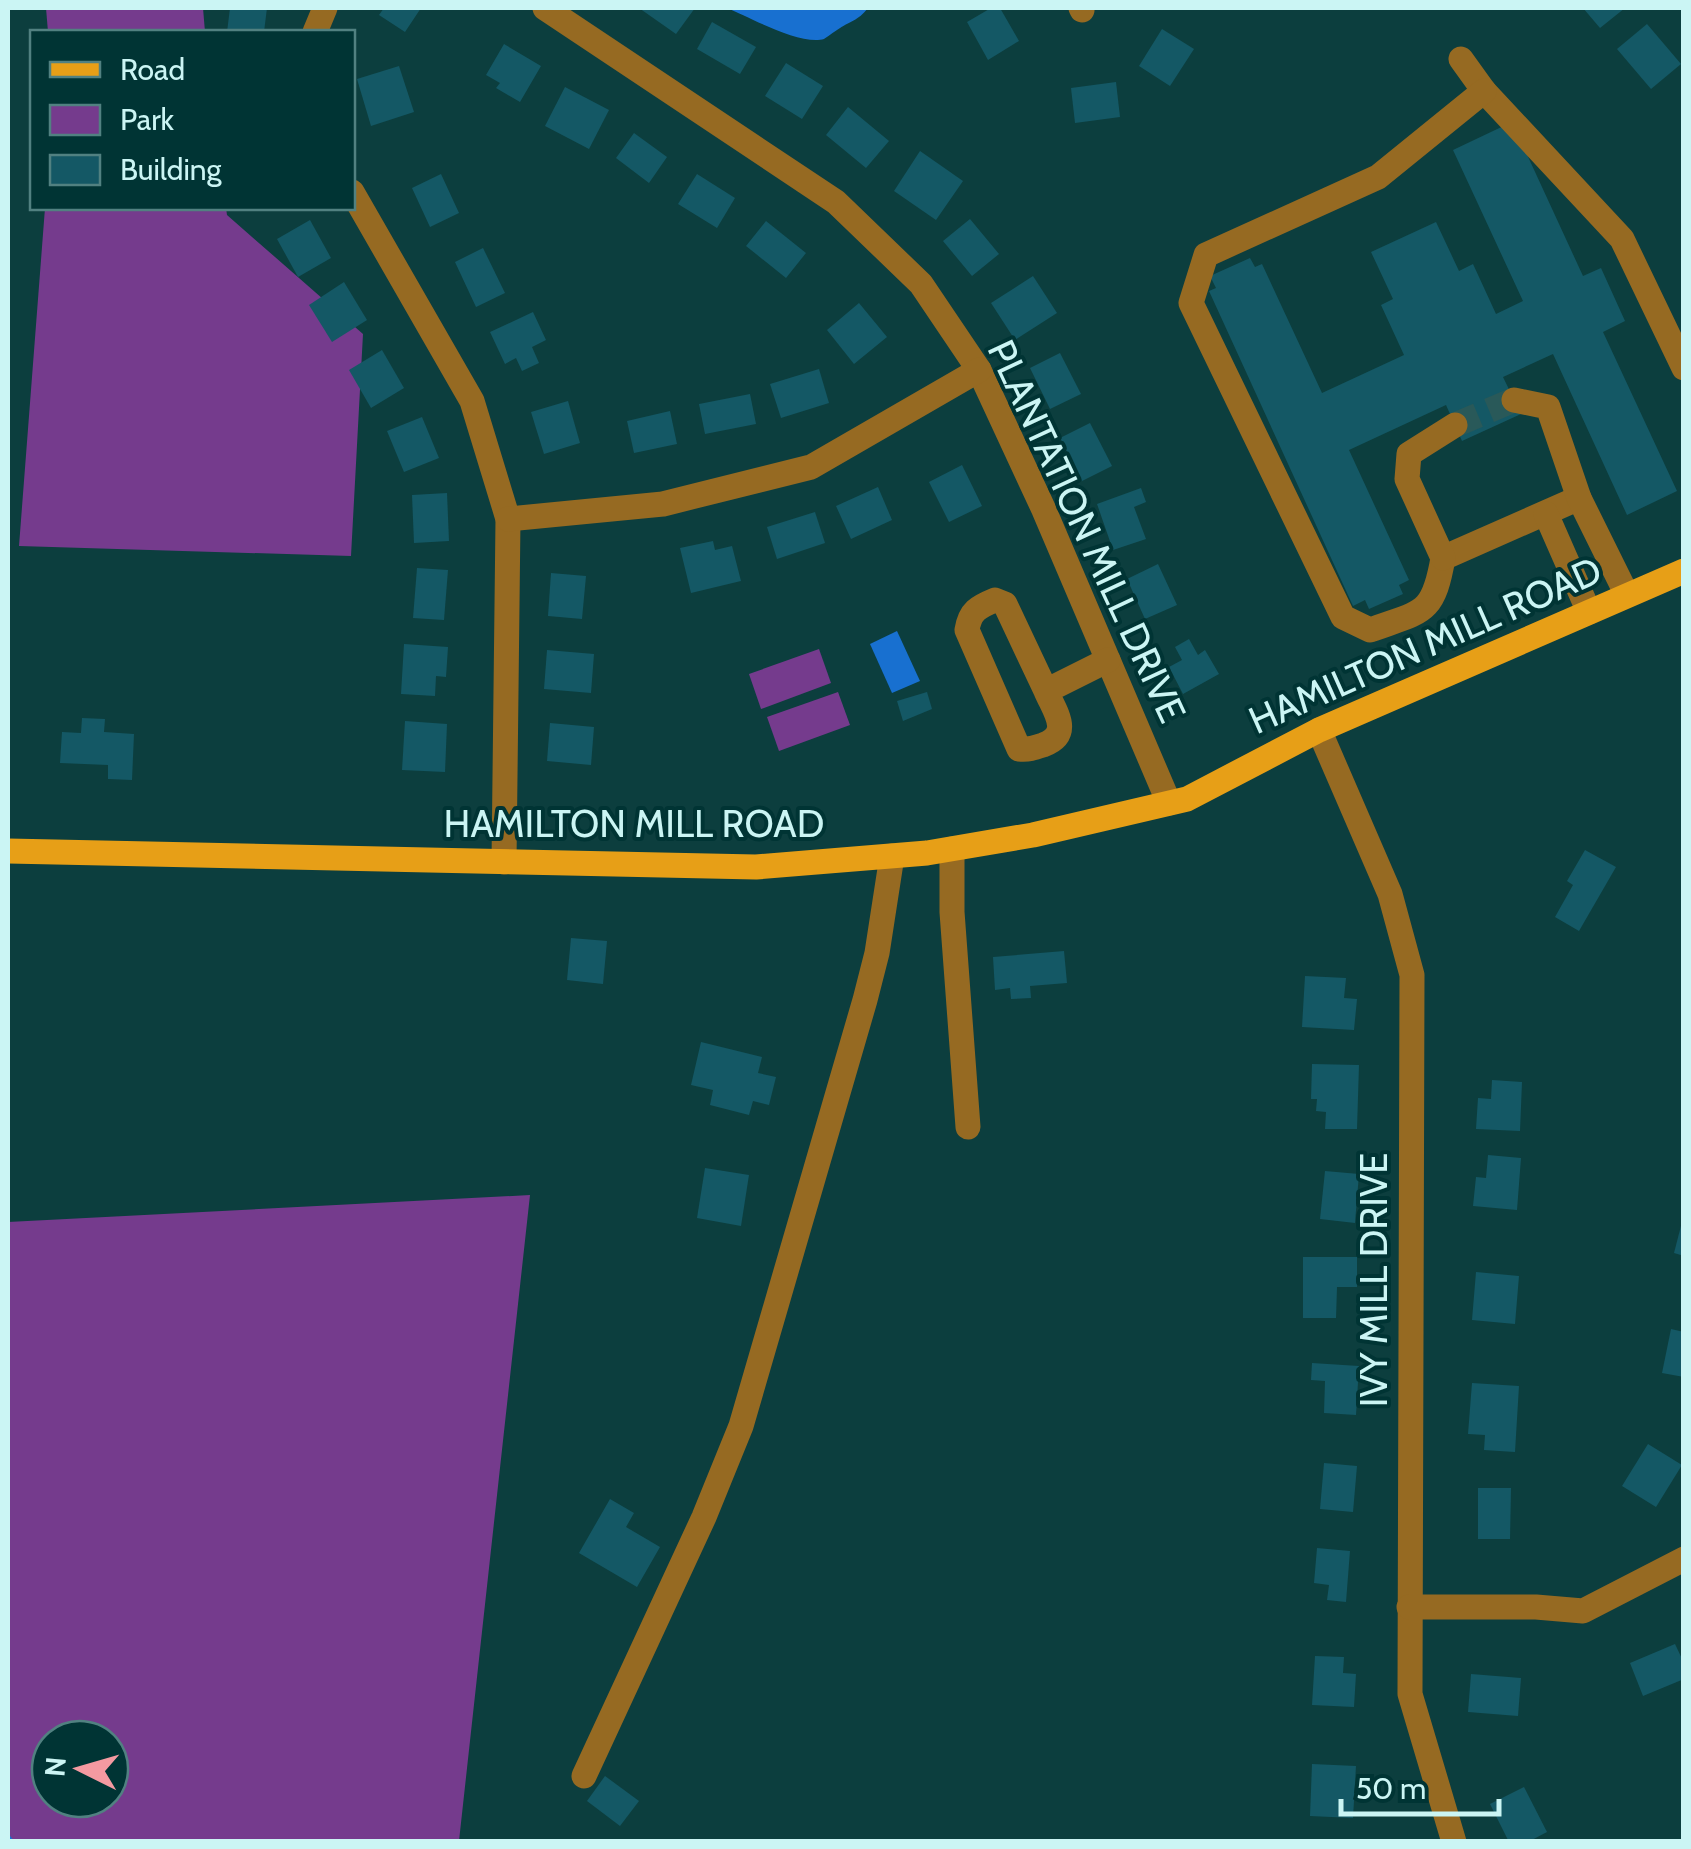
<svg xmlns="http://www.w3.org/2000/svg" width="1691" height="1849" viewBox="0 0 1691 1849" font-family="Cabin,sans-serif">
<style>
.green{fill:#753b8d;fill-rule:evenodd}
.water{fill:#1870d0}
.lines{fill:none;stroke-linecap:round;stroke-linejoin:round}
.stream{stroke:#1870d0;stroke-width:6}
.building{fill:#145865}
.minor-tunnel{stroke:#295959;stroke-width:25;stroke-dasharray:25 12;stroke-linecap:butt}
.minor{stroke:#966a22;stroke-width:25}
.major{stroke:#e79f17;stroke-width:25}
.labels{text-anchor:middle;dominant-baseline:central;stroke-width:8;stroke-linejoin:round;paint-order:stroke}
.street-label{font-size:38px;fill:#cbf5f4;stroke:#003434}
</style>
<rect width="100%" height="100%" fill="#0c3e3e"/>
<g class="green">
<polygon points="46,8 203,8 205,32 48,32"/>
<polygon points="45,208 226,208 227,215 363,334 351,556 19,546"/>
<polygon points="819,649 831,683 761,709 749,674"/>
<polygon points="838,692 850,725 779,751 767,717"/>
<path d="M530,1195L459,1841H8V1222ZM110,1739V1799H50V1739Z"/>
</g>
<g class="water">
<path d="M727,8H868C858,21 850,21 837,30C835,31 826,38 824,39C801,46 749,17 727,8Z"/>
<polygon points="897,631 920,681 892,693 870,644"/>
</g>
<g class="lines">
<polyline class="stream" points="8,1838 11,1842"/>
</g>
<g class="building">
<polygon points="230,8 267,8 264,32 227,32"/>
<polygon points="384,8 421,8 405,32 379,15"/>
<polygon points="639,8 695,8 676,34"/>
<polygon points="991,8 1000,8 1019,41 988,60 967,22"/>
<polygon points="1583,8 1625,8 1600,28"/>
<polygon points="712,22 756,47 740,74 697,49"/>
<polygon points="1647,24 1681,64 1651,89 1617,49"/>
<polygon points="1162,29 1194,49 1170,86 1139,66"/>
<polygon points="504,44 541,66 520,102 496,88 500,83 486,75"/>
<polygon points="786,63 823,86 802,119 765,96"/>
<polygon points="399,66 414,112 371,126 357,79"/>
<polygon points="1116,82 1120,117 1075,123 1071,88"/>
<polygon points="565,87 609,110 589,149 545,126"/>
<polygon points="848,107 889,141 866,168 826,135"/>
<polygon points="1512,122 1583,276 1601,268 1625,321 1603,332 1677,491 1627,515 1553,354 1503,377 1521,414 1462,441 1446,405 1349,450 1409,580 1399,585 1403,594 1369,609 1365,600 1353,606 1209,291 1216,288 1210,276 1250,258 1255,267 1262,264 1322,393 1404,355 1381,305 1393,299 1371,252 1436,222 1459,271 1473,264 1496,314 1523,301 1453,150"/>
<polygon points="634,133 667,157 649,183 616,158"/>
<polygon points="920,151 963,181 936,220 894,191"/>
<polygon points="441,174 459,213 430,227 412,188"/>
<polygon points="697,174 735,198 717,228 678,204"/>
<polygon points="970,219 999,254 972,276 943,241"/>
<polygon points="310,220 331,258 298,277 277,239"/>
<polygon points="766,221 806,253 786,278 746,246"/>
<polygon points="483,248 505,293 476,307 455,262"/>
<polygon points="1033,276 1057,313 1015,340 991,303"/>
<polygon points="344,282 367,320 332,342 309,305"/>
<polygon points="859,303 887,337 854,364 827,330"/>
<polygon points="533,312 546,340 532,347 539,363 522,371 516,358 505,364 490,332"/>
<polygon points="382,350 404,388 371,408 349,370"/>
<polygon points="1060,353 1081,394 1050,409 1030,368"/>
<polygon points="819,369 829,403 781,418 770,384"/>
<polygon points="750,394 756,424 705,434 699,404"/>
<polygon points="568,401 580,443 544,454 531,412"/>
<polygon points="670,411 677,444 634,453 627,421"/>
<polygon points="422,417 439,458 404,472 387,431"/>
<polygon points="1090,423 1112,466 1082,481 1060,438"/>
<polygon points="962,465 982,506 949,522 929,482"/>
<polygon points="878,487 892,520 851,539 836,506"/>
<polygon points="1141,488 1146,502 1134,507 1146,539 1113,550 1097,504"/>
<polygon points="447,493 449,541 414,543 412,495"/>
<polygon points="815,512 825,543 777,559 767,527"/>
<polygon points="713,541 715,550 732,546 741,581 691,593 680,548"/>
<polygon points="1158,564 1177,605 1145,619 1127,579"/>
<polygon points="417,568 448,570 444,620 413,618"/>
<polygon points="551,573 586,576 582,619 548,616"/>
<polygon points="1189,639 1198,655 1205,650 1219,674 1183,694 1169,667 1182,660 1175,647"/>
<polygon points="404,644 448,647 446,677 436,676 435,696 401,694"/>
<polygon points="547,650 594,654 591,693 544,689"/>
<polygon points="927,692 932,709 903,721 897,701"/>
<polygon points="82,718 105,719 104,732 134,734 132,780 108,779 108,765 60,763 62,732 81,733"/>
<polygon points="405,721 447,724 445,772 402,770"/>
<polygon points="550,723 594,727 591,765 547,761"/>
<polygon points="1585,850 1616,867 1579,931 1555,917 1573,885 1567,881"/>
<polygon points="571,938 607,941 603,984 567,980"/>
<polygon points="1064,951 1067,983 1030,986 1031,998 1011,999 1010,988 995,990 993,957"/>
<polygon points="1305,976 1346,978 1344,998 1357,999 1354,1030 1302,1027"/>
<polygon points="701,1042 762,1057 758,1073 776,1077 769,1105 753,1101 749,1115 710,1105 713,1090 691,1085"/>
<polygon points="1312,1064 1359,1065 1357,1129 1325,1129 1326,1112 1316,1111 1317,1099 1311,1099"/>
<polygon points="1492,1080 1522,1082 1520,1131 1476,1129 1478,1098 1491,1099"/>
<polygon points="1488,1155 1521,1158 1517,1210 1473,1206 1476,1177 1486,1178"/>
<polygon points="705,1168 749,1175 741,1226 697,1218"/>
<polygon points="1325,1171 1359,1174 1355,1223 1320,1219"/>
<polygon points="1682,1222 1684,1222 1684,1256 1674,1253"/>
<polygon points="1303,1257 1357,1257 1357,1287 1337,1287 1336,1318 1303,1318"/>
<polygon points="1476,1272 1519,1276 1515,1324 1472,1320"/>
<polygon points="1671,1329 1684,1332 1684,1377 1662,1373"/>
<polygon points="1312,1363 1359,1366 1356,1415 1324,1413 1325,1381 1311,1380"/>
<polygon points="1472,1383 1519,1386 1515,1452 1484,1450 1485,1435 1468,1434"/>
<polygon points="1648,1444 1682,1465 1656,1507 1622,1486"/>
<polygon points="1324,1463 1357,1466 1353,1512 1320,1509"/>
<polygon points="1478,1488 1511,1488 1510,1539 1478,1539"/>
<polygon points="610,1499 634,1513 626,1527 660,1547 637,1587 579,1553"/>
<polygon points="1317,1548 1350,1551 1346,1602 1327,1600 1329,1585 1314,1583"/>
<polygon points="1675,1644 1684,1663 1684,1679 1643,1696 1630,1663"/>
<polygon points="1315,1656 1344,1657 1343,1673 1356,1674 1354,1707 1312,1705"/>
<polygon points="1471,1674 1521,1678 1518,1716 1468,1712"/>
<polygon points="1312,1764 1356,1766 1353,1818 1310,1816"/>
<polygon points="605,1776 639,1801 620,1826 587,1801"/>
<polygon points="1524,1787 1547,1832 1528,1842 1509,1842 1490,1804"/>
</g>
<g class="lines">
<polyline class="minor-tunnel" points="1455,425 1514,400"/>
<g class="minor">
<polyline points="545,8 836,202 921,284 979,370 1044,510 1169,803"/>
<polyline points="1081,8 1082,10"/>
<polyline points="315,32 325,8"/>
<polyline points="1461,59 1484,91 1622,239 1684,368"/>
<path d="M1484,91L1378,177L1206,255L1191,303L1343,617L1370,630C1422,611 1433,616 1443,558L1579,498"/>
<polyline points="352,192 472,401 508,519 504,862"/>
<polyline points="1514,400 1548,407 1579,498 1627,595"/>
<polyline points="1546,514 1589,612"/>
<polyline points="508,519 663,504 811,467 979,370"/>
<polyline points="1443,558 1407,479 1409,454 1455,425"/>
<path d="M1046,691L1005,604L995,600C978,607 970,611 967,630L1019,749C1028,750 1034,748 1043,745C1073,734 1055,712 1046,691L1108,660"/>
<polyline points="1319,730 1390,894 1412,975 1410,1694 1454,1842"/>
<polyline points="952,849 952,912 968,1127"/>
<polyline points="1409,1607 1536,1607 1583,1611 1684,1559"/>
<polyline points="584,1776 704,1517 741,1426 865,1000 877,953 892,856"/>
</g>
<polyline class="major" points="8,851 756,867 927,853 1033,835 1187,799 1319,730 1684,571"/>
</g>
<g class="labels">
<g class="street-label">
<text transform="translate(1087 531) rotate(65)">PLANTATION MILL DRIVE</text>
<text transform="translate(1425 645) rotate(-24)">HAMILTON MILL ROAD</text>
<text x="634" y="823">HAMILTON MILL ROAD</text>
<text transform="translate(1373 1280) rotate(-90)">IVY MILL DRIVE</text>
</g>
</g>
<rect width="1691" height="1849" fill="none" stroke="#cbf5f4" stroke-width="20"/>
<rect x="30" y="30" width="325" height="180" fill="#003434" stroke="#518181" stroke-width="2.5"/>
<rect x="50" y="62" width="50" height="15" fill="#e79f17" stroke="#518181" stroke-width="2.5"/>
<text x="120" y="80" font-size="30" fill="#cbf5f4">Road</text>
<rect x="50" y="105" width="50" height="30" fill="#753b8d" stroke="#518181" stroke-width="2.5"/>
<text x="120" y="130" font-size="30" fill="#cbf5f4">Park</text>
<rect x="50" y="155" width="50" height="30" fill="#145865" stroke="#518181" stroke-width="2.5"/>
<text x="120" y="180" font-size="30" fill="#cbf5f4">Building</text>
<g transform="translate(80 1769) rotate(275)"><circle r="48" fill="#003434" stroke="#518181" stroke-width="2.5"/>
<path d="M0-8L18 38L0 25L-18 38Z" fill="#f49aa1"/>
<text y="-15" font-size="28" font-weight="bold" text-anchor="middle" fill="#cbf5f4">N</text>
</g>
<path d="M1341 1799v15h158v-15" fill="none" stroke="#cbf5f4" stroke-width="5"/>
<text x="1356" y="1799" font-size="30" fill="#cbf5f4" stroke="#003434" stroke-width="8" paint-order="stroke">50 m</text>
</svg>
